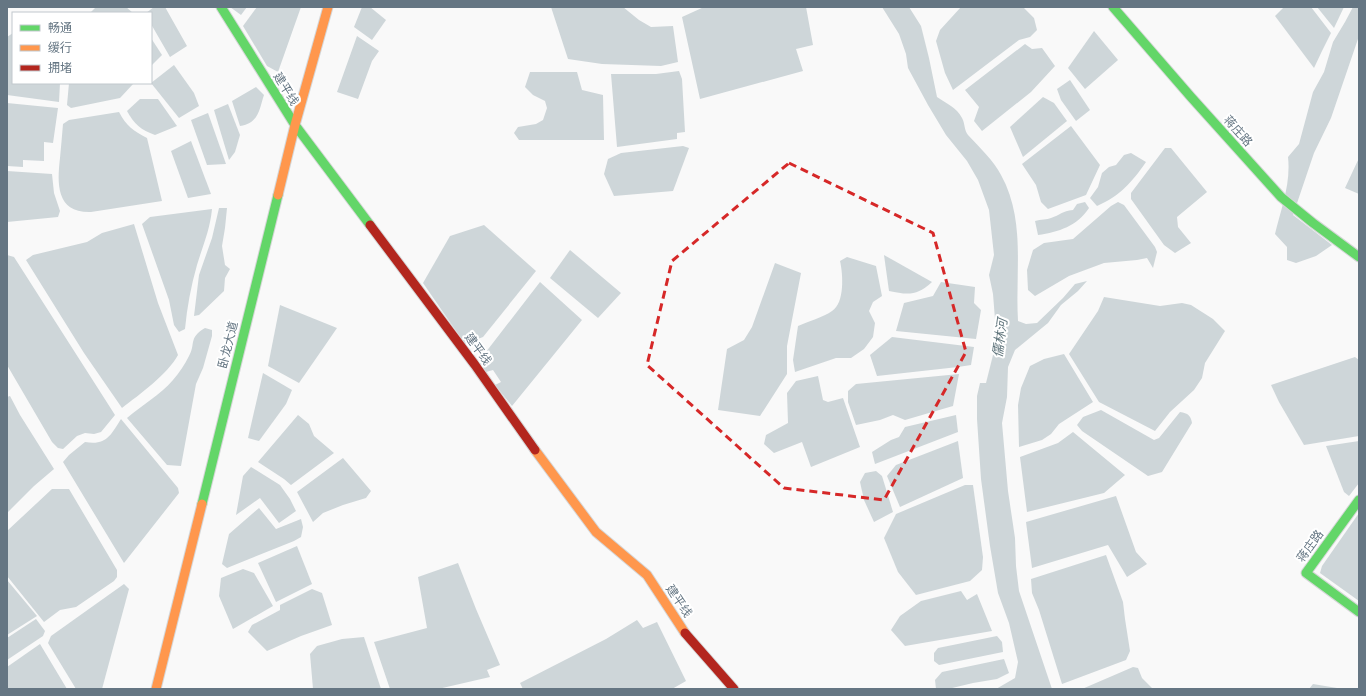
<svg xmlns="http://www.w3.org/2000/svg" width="1366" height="696" viewBox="0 0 1366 696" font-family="Arial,'Noto Sans SC',sans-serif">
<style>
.water{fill:#ced6d9}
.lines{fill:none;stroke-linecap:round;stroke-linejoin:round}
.fast-casing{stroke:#d5d6d7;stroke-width:11}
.slow-casing{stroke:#d5d6d7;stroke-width:11}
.jam-casing{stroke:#d5d6d7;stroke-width:11}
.fast{stroke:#63d668;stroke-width:9}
.slow{stroke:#ff974d;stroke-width:9}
.jam{stroke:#b3261e;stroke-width:9}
.marked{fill:none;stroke:#d62828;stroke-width:3;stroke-dasharray:8 5;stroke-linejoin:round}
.labels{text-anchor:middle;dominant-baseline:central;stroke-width:4;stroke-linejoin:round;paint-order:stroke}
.street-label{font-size:12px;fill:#657683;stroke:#fff}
.water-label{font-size:13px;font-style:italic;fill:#60757c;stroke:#fff}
</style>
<rect width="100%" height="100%" fill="#f9f9f9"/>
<g class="water">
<polygon points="96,7 126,7 133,13 90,13"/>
<polygon points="154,7 165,7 187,46 170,57 151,24 151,13 146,13"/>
<polygon points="230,7 247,7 241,15"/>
<polygon points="257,7 301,7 278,72 267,66 243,26"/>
<polygon points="362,7 370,7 386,20 372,40 354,27"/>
<polygon points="551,7 623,7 639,20 651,27 673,26 678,62 661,66 602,64 568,59"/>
<polygon points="704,7 806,7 813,45 796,49 803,71 700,99 682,17"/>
<path d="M882,7H909L921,26L929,58L937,97C946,103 957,108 962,118C965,123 964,130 968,135C979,147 994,161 1001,175C1026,220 1015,272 1018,321L1026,324L1037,323L1063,298L1075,284L1087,281L1078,291L1061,305L1048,323L1015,350L1008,367L1007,397L1002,423L1008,491L1015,538L1016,566L1019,591L1052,689H996L1015,678L1018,662L1009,623L998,593L990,546L981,479L977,419V396L980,383H986L994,351L996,332L993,294L989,275L994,255L989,210L978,180L967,161L946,135L928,105L908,68L906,54L899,34Z"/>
<polygon points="961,7 1024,8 1034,18 1037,30 1030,37 1019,40 953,90 945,73 936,41 940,30"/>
<polygon points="1284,7 1311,7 1331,33 1322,51 1314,68 1275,16"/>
<polygon points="1317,7 1344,7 1334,28"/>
<path d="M1353,7H1359V36L1331,118L1314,153L1293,215L1332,245L1316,256L1296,263L1287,260V247L1275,234C1281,209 1291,184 1288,157L1299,144L1313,92L1324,72L1333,42L1345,22Z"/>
<polygon points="1094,31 1118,60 1085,89 1068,68"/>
<polygon points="13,33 13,83 60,83 59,102 7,95 7,37"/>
<polygon points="357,36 379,51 372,61 358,99 337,92"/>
<polygon points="151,38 162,55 151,66"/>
<polygon points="1025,44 1032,49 1042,48 1055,66 1031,92 982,131 974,121 979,107 965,90"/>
<polygon points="174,65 194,93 199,106 179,118 151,83"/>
<polygon points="679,71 682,79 685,132 677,133 677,139 617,147 611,74 656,74"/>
<polygon points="530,72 577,72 582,90 603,95 604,140 519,140 514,133 518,127 536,124 543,120 547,108 545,101 533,95 525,87"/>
<polygon points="1070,80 1090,110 1076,121 1061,100 1057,89"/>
<polygon points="69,83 134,83 120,98 71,108 67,105"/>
<path d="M256,87L264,95C259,110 259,123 240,126L232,101Z"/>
<polygon points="1043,97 1054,103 1067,121 1023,157 1010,127"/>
<path d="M140,99H158L177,126L155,135C141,130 134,124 127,111Z"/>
<polygon points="7,103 58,108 53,143 44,142 44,161 23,160 23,167 7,166"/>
<polygon points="228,104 240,135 235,152 229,160 214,110"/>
<path d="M119,112C126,126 134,131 147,138L162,201L91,212C56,213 57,184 60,158C61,147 62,136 63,124L69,120Z"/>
<polygon points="208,113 226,164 207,165 191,120"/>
<polygon points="1071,126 1100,165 1086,195 1048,209 1041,202 1036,185 1022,164"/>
<polygon points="191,141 211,194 188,198 171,151"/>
<polygon points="683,146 689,148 673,191 614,196 604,174 608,159 621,153"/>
<polygon points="1165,148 1171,148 1207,192 1177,217 1178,227 1191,243 1175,253 1164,245 1131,199 1131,193"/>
<path d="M1131,153L1146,162C1132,182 1120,196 1097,206L1090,198L1098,187L1102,173L1109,167L1116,165L1124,155Z"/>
<polygon points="1359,158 1359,194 1345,188"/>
<polygon points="7,171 52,174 54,193 60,211 58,217 7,222"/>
<path d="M1085,202L1089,208C1077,226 1059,232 1038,235L1035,221C1041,219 1047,220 1051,218C1060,215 1062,211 1073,210L1077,204Z"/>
<polygon points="1118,202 1124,205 1155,247 1157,252 1153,268 1147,258 1137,260 1104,263 1069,276 1035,296 1028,290 1027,270 1033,250 1044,243 1073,239 1111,206"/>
<polygon points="219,208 227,208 225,228 222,246 225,265 230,269 225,278 224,291 199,315 194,316 199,275 212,238"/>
<path d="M212,209C210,230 203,245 197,265C191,286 187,307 185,329L179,332L174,325L169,300L142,224L150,217Z"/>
<path d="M134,224L158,303L178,355C167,375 140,394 122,408L84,353L26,260L33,255L87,242L102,233Z"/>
<polygon points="484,225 536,271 483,337 465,344 423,283 450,236"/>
<polygon points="570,250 621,293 598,318 550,278"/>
<polygon points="7,255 14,257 115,415 101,432 94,434 85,433 77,436 63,449 58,448 52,442 7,365"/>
<path d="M884,255L932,282C917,296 908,295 889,291Z"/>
<path d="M847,257L876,266L882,296L873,302L869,311L875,323L873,337L864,349L851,358H836L795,372L793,360L798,326C807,322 824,317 832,311C845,303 843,274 840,261Z"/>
<polygon points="775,263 801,273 787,346 787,374 760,416 718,410 727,349 744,340 752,327"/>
<polygon points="540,282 582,320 512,406 495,385 501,382 493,370 486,372 479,361"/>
<polygon points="941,282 975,287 974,303 981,310 976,339 896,331 904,303 933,296"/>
<polygon points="1104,297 1160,306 1182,303 1191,305 1213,319 1225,331 1205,363 1202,378 1194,390 1170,412 1155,431 1099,402 1069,354 1098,311"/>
<polygon points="280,305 337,328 326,344 299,383 268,366"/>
<path d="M205,328L212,330V336L203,368L196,384L181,466L167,465L127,418C142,405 160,395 173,380C179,373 185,364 189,356C196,344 188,338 205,328Z"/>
<polygon points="892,337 974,347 971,365 958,367 877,376 870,355"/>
<polygon points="1064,354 1093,402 1059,424 1051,434 1042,440 1019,447 1018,405 1021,388 1030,366 1044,359"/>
<polygon points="1355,357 1359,360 1359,436 1304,445 1279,402 1271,385"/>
<polygon points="263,373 292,390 286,404 259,441 248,438"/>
<polygon points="959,374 953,406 905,420 893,415 880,420 856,425 848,402 848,391 856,384"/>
<polygon points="818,376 823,400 828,402 843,398 860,447 811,467 802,442 774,453 764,444 766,435 788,423 787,393 796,381"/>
<polygon points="10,396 20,415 54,469 34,486 7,513 7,397"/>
<path d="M1101,410L1154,440L1159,438L1180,412C1188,413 1191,416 1192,423L1162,472L1148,476L1082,431L1077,425L1083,417Z"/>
<polygon points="298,415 309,424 314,436 334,453 291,485 284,479 258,462"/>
<polygon points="956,415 958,432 875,464 872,452 891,440 899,437 905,427"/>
<path d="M121,419L178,488L179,493L124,563L63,462L69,455L85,442C106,446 111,435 121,419Z"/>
<polygon points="1073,432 1125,475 1104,493 1027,512 1020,457 1058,443"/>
<polygon points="958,441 963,478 900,507 887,476 896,465"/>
<polygon points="1359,441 1359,483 1349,496 1344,492 1326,446"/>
<polygon points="343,458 371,491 366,498 343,505 323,513 313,522 297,492"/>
<polygon points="251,467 280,485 290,499 296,511 279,523 260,498 236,515 243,476"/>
<polygon points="876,471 882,476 893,512 874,522 864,500 860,482 865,473"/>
<polygon points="965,485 973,485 983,557 982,570 970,581 916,595 898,572 884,538 896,514"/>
<polygon points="52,489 69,489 117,570 117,577 114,581 76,607 60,610 44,622 7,576 7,531"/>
<polygon points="1116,496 1136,552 1147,564 1127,577 1108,545 1032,568 1026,522"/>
<polygon points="259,508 276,529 301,519 303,527 301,537 294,541 227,568 222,564 229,534"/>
<polygon points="1359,513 1359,601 1320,573 1322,566"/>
<polygon points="297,546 312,584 276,602 258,563"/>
<polygon points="1106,555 1123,602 1125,619 1130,651 1126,660 1062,684 1039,610 1032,593 1031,579"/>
<polygon points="458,563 476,609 500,665 487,670 490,677 438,689 390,689 374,642 427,628 418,577"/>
<polygon points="243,569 254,573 273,606 233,629 219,596 221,578"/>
<polygon points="7,580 37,616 7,635"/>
<polygon points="124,584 129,589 102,689 76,689 48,643 51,636"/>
<polygon points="312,589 322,593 332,625 301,636 267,651 248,632 252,625 280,610 280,605"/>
<polygon points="961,591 967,600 977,594 992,631 905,646 891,630 900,616 921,601"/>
<polygon points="36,619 45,631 43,636 7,660 7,638"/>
<polygon points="637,620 643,628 657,622 686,681 672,689 523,689 520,683 606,639"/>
<polygon points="997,636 1002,642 1003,652 939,665 934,661 934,653 938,648"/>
<polygon points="364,637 381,689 313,689 310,654 317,646 342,639"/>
<polygon points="40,644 67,689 7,689 7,667"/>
<polygon points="1004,659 1009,673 997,679 973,683 948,689 936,689 935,680 942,672"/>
<polygon points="1133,667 1138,668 1142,678 1153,689 1082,689"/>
<polygon points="1313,684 1343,689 1309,689"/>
</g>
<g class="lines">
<defs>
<g id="fast">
<polyline points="221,7 295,125 370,225"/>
<polyline points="1113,7 1191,97 1281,197 1313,223 1359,257"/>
<polyline points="1359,500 1306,573 1359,612"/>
<polyline points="202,504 278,195"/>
</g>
<g id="slow">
<polyline points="278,195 295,125 328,7"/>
<polyline points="535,450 596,532 647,575 685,633"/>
<polyline points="156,689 202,504"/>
</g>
<g id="jam">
<polyline points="370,225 475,365 535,450"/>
<polyline points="685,633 734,689"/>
</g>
</defs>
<use href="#fast" class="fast-casing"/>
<use href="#slow" class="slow-casing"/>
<use href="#jam" class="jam-casing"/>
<use href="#fast" class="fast"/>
<use href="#slow" class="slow"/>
<use href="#jam" class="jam"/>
</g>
<path class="marked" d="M789,163L933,233L966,352L884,500L784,488L647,365L672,261Z"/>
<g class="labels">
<g class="street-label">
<text transform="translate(286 89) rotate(58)">建平线</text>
<text transform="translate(1238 131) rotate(48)">蒋庄路</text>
<text transform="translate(228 345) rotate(-76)">卧龙大道</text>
<text transform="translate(478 349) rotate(54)">建平线</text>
<text transform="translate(1310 546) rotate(-54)">蒋庄路</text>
<text transform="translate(679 601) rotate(56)">建平线</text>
</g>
<g class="water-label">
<text transform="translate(1000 338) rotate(-82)">儒林河</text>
</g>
</g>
<rect width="1366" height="696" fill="none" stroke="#657683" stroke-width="16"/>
<rect x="12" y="12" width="140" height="72" fill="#ffffff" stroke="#c1c8cd"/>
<rect x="20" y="25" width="20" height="6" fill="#63d668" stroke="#c1c8cd"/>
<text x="48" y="32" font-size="12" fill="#657683">畅通</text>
<rect x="20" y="45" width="20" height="6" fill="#ff974d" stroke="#c1c8cd"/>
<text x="48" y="52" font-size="12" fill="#657683">缓行</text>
<rect x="20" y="65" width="20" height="6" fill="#b3261e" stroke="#c1c8cd"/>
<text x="48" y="72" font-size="12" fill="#657683">拥堵</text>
</svg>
